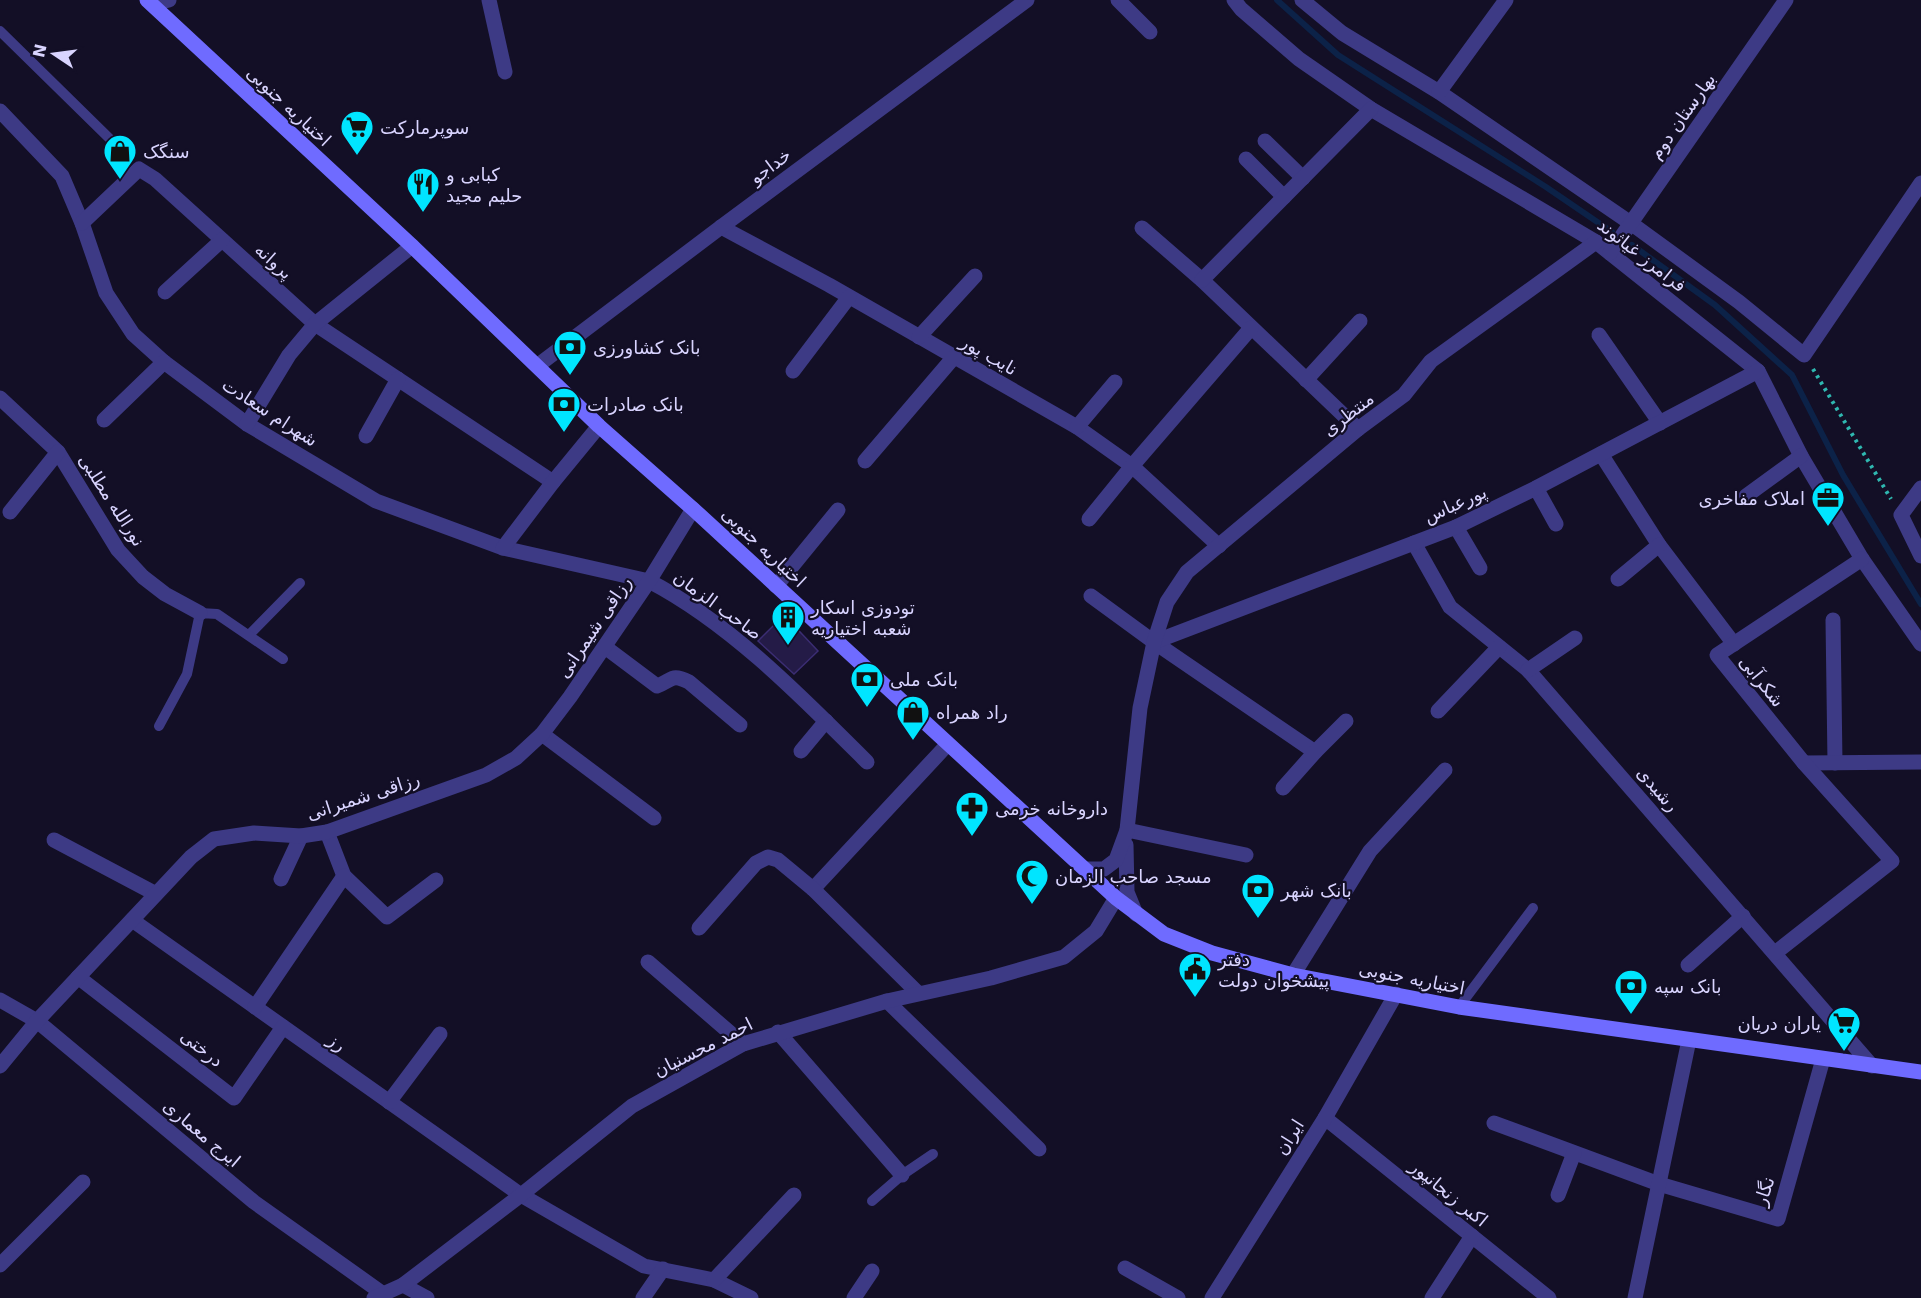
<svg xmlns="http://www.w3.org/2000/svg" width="1921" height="1298" viewBox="0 0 1921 1298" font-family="'DejaVu Sans',Cairo,sans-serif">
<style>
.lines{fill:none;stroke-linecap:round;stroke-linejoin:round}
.stream{stroke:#0c2248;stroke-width:6}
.building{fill:#241b47;stroke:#3b2d73;stroke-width:1.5}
.path{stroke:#2fb8b0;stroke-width:4;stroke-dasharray:3 4.5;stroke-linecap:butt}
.service{stroke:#3d3a85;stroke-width:10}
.minor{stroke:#3d3a85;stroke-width:15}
.secondary{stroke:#6f6bff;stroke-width:15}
.labels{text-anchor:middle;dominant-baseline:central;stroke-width:4.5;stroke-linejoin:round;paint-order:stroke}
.street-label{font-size:18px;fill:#d9d4ff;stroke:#130f26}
.poi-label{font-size:18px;fill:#d9d4ff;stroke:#130f26;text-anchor:start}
</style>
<rect width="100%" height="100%" fill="#130f26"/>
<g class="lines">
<g class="stream">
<polyline points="1277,0 1338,55 1546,187 1612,232"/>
<polyline points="1632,245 1715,305 1792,375 1843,475 1921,604"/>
</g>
</g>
<polygon class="building" points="784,615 818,651 794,674 758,641"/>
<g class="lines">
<polyline class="path" points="1813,369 1891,499"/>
<g class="service">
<polyline points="0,31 109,138"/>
<polyline points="249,635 300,583"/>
<polyline points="159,726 187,674 200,613 217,614 283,659"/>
<polyline points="1459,1007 1533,908"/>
<polyline points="872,1201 902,1175 933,1154"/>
</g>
<g class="minor">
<polyline points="489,0 505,72"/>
<polyline points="1118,0 1150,32"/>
<polyline points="1234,0 1241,9 1299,59 1371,109 1596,242 1758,371 1801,456 1862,559 1921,644"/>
<polyline points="1302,0 1342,33 1439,92 1632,224 1739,302 1804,355 1921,183"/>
<polyline points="152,4 169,0"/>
<polyline points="1439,92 1506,0"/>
<path d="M0,111L62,176L82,223L106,293L133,334L164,362L247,424L376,501L503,548L649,581C730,623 803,698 867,762"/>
<polyline points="1265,141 1303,178"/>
<polyline points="1246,159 1284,197"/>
<polyline points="82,223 139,169 155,179 315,324 553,482"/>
<polyline points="721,227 829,285 1077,427 1132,466 1219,546"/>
<polyline points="1142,228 1202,280 1358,429"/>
<polyline points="1610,253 1786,0"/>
<polyline points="1202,280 1371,109"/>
<polyline points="165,292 222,240"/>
<polyline points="1599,335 1660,423"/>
<polyline points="919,337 975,276"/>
<polyline points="537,366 721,227 1027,0"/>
<polyline points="793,371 849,297"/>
<polyline points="1306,380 1360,321"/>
<polyline points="0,398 58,452 118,550 143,577 165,594 200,613"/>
<polyline points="104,420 164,362"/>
<polyline points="247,424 289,355 315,324 412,246"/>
<polyline points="1077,427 1115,382"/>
<polyline points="366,436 398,379"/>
<polyline points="1601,454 1659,545 1734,644"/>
<polyline points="865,461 954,357"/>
<polyline points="1536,488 1556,524"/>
<polyline points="1921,488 1901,515 1921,556"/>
<polyline points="1746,496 1801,456"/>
<polyline points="10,512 58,452"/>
<polyline points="1089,519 1132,466 1251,328"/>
<polyline points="1456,527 1480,568"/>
<polyline points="1414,543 1450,607 1528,670 1872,1066"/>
<polyline points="503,548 553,482 599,426"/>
<polyline points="1618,579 1659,545"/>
<polyline points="776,586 838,510"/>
<polyline points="1091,596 1154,642 1315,752"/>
<polyline points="1833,620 1835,763"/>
<polyline points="1154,642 1456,527 1536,488 1758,371"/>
<path d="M605,647L657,686C673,680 671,673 689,682L740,725"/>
<polyline points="1528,670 1575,638"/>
<polyline points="1438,711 1499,647"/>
<polyline points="542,734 654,818"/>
<polyline points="801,751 826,721"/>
<polyline points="1804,763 1921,762"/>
<polyline points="1283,788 1315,752 1346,721"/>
<polyline points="1127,830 1246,855"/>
<polyline points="327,832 344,876 387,917 436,880"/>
<polyline points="54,840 156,894"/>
<polyline points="1126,845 1127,892 1136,914"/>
<polyline points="1085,869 1104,869 1116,860 1127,830 1140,708 1154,642 1167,602 1187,572 1358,429 1404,395 1431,361 1596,242"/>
<polyline points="281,879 301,836"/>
<polyline points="813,889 947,745"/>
<polyline points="132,920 521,1195 644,1266 714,1280 751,1298"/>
<polyline points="699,928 756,863 768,857 778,860 813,889 918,993"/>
<polyline points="1775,953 1892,861 1804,763 1717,655 1862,559"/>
<polyline points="648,962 743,1044"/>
<polyline points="1688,965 1743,916"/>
<polyline points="1293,975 1370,851 1445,770"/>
<polyline points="78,977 234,1098 283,1027"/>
<polyline points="0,1000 37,1021 254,1202 382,1293"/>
<polyline points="887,1001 1039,1149"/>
<polyline points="255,1007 344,876"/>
<polyline points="778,1032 902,1175"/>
<polyline points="0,1066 37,1021 191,857 214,839 254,833 301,836 327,832 486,775 516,758 542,734 570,697 649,581 693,509"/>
<polyline points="389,1102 440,1034"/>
<polyline points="1325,1118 1549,1298"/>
<polyline points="1494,1123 1659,1184 1778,1219 1823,1059"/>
<polyline points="1558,1195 1574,1153"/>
<polyline points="0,1265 83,1182"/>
<polyline points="1125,1268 1178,1298"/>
<polyline points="714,1280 794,1195"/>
<polyline points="403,1285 427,1298"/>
<polyline points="374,1298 403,1285 521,1195 632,1106 743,1044 887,1001 991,978 1064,957 1096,931 1116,898"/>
<polyline points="643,1298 663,1269"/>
<polyline points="854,1298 872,1271"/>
<polyline points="1212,1298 1325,1118 1396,994"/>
<polyline points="1432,1298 1472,1236"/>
<polyline points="1635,1298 1689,1040"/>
</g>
<polyline class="secondary" points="147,0 412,246 599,426 693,509 1116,898 1164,934 1212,953 1293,975 1459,1007 1921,1072"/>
</g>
<defs>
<symbol id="supermarket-pin" viewBox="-11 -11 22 30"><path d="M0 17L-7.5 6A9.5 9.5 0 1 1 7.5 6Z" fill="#00e5ff" stroke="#130f26"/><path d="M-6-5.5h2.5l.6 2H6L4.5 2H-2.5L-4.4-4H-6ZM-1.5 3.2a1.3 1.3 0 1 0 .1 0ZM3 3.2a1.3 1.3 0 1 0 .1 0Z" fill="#111"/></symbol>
<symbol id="shop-pin" viewBox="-11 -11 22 30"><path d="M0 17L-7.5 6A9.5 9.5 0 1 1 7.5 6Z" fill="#00e5ff" stroke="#130f26"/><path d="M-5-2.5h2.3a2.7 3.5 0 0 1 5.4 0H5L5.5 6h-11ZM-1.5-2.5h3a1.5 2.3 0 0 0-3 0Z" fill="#111"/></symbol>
<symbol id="restaurant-pin" viewBox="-11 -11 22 30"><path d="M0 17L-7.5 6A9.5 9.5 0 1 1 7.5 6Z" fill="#00e5ff" stroke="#130f26"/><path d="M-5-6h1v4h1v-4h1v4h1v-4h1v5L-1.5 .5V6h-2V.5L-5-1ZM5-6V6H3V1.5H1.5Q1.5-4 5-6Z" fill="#111"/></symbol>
<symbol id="bank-pin" viewBox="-11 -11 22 30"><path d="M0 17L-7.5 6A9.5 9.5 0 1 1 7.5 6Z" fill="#00e5ff" stroke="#130f26"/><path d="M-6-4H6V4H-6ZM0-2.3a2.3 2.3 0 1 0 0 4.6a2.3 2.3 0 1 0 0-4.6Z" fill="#111"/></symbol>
<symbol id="office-pin" viewBox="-11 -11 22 30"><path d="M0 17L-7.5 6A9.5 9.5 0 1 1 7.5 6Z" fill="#00e5ff" stroke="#130f26"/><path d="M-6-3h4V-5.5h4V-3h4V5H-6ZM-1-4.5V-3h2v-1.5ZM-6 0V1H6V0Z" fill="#111"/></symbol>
<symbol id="building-pin" viewBox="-11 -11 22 30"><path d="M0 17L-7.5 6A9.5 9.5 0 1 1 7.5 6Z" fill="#00e5ff" stroke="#130f26"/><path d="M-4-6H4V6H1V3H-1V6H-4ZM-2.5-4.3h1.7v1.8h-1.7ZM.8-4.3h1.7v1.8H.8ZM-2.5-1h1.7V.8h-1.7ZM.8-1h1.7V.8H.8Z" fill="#111"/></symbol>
<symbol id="pharmacy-pin" viewBox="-11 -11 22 30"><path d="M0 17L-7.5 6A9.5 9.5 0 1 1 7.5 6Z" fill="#00e5ff" stroke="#130f26"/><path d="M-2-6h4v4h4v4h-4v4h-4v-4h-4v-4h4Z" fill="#111"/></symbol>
<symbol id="mosque-pin" viewBox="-11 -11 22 30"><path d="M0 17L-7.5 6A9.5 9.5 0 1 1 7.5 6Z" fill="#00e5ff" stroke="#130f26"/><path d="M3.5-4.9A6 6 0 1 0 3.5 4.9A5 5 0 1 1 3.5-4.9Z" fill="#111"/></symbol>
<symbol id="civic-pin" viewBox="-11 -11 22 30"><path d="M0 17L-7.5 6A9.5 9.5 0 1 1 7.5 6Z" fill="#00e5ff" stroke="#130f26"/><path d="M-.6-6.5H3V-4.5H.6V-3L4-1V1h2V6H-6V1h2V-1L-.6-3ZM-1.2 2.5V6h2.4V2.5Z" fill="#111"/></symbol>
</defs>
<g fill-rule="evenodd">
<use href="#supermarket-pin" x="338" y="108" width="38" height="52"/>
<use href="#shop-pin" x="101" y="132" width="38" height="52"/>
<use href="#restaurant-pin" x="404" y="165" width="38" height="52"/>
<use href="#bank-pin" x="551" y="328" width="38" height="52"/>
<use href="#bank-pin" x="545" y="385" width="38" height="52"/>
<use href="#office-pin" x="1809" y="479" width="38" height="52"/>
<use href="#building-pin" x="769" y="598" width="38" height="52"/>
<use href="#bank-pin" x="848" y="660" width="38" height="52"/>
<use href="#shop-pin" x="894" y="693" width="38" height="52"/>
<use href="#pharmacy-pin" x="953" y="789" width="38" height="52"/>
<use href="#mosque-pin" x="1013" y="857" width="38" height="52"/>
<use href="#bank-pin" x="1239" y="871" width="38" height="52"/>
<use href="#civic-pin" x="1176" y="950" width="38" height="52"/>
<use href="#bank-pin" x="1612" y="967" width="38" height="52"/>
<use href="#supermarket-pin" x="1825" y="1004" width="38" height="52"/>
</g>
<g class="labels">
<g class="street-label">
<text transform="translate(289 106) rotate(43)">اختیاریه جنوبی</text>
<text transform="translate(1682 116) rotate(-55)">بهارستان دوم</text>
<text transform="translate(770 166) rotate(-37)">خداجو</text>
<text transform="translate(1642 255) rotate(38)">فرامرز غیاثوند</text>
<text transform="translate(274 261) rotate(42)">پروانه</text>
<text transform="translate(989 355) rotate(30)">نایب پور</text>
<text transform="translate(270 412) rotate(33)">شهرام سعادت</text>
<text transform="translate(1348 414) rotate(-38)">منتظری</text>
<text transform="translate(112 500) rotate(57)">نورالله مطلبی</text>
<text transform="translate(1455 504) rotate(-24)">پورعباس</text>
<text transform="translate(764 547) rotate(43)">اختیاریه جنوبی</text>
<text transform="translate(718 605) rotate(36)">صاحب الزمان</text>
<text transform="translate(594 627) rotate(-56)">رزاقی شیمرانی</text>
<text transform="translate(1762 681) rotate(51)">شکرآبی</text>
<text transform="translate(1658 789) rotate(49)">رشیدی</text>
<text transform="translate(363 796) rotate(-18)">رزاقی شمیرانی</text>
<text transform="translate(1412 978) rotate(11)">اختیاریه جنوبی</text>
<text transform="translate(337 1042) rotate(35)">رز</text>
<text transform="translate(703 1047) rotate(-27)">احمد محسنیان</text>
<text transform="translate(202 1048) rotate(38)">درختی</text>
<text transform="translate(202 1133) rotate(40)">ایرج معماری</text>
<text transform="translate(1289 1137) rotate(-58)">ایران</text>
<text transform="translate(1764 1191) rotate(-71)">نگار</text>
<text transform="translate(1449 1193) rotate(39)">اکبر زنجانپور</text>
</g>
<g class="poi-label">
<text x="380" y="127">سوپرمارکت</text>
<text x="143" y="151">سنگک</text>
<text x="446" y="174">کبابی و<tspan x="446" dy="21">حلیم مجید</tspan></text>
<text x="593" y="347">بانک کشاورزی</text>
<text x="587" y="404">بانک صادرات</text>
<text x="1805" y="498" text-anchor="end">املاک مفاخری</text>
<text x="811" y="607">تودوزی اسکار<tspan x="811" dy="21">شعبه اختیاریه</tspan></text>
<text x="890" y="679">بانک ملی</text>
<text x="936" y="712">راد همراه</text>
<text x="995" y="808">داروخانه خرمی</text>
<text x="1055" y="876">مسجد صاحب الزمان</text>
<text x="1281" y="890">بانک شهر</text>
<text x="1218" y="959">دفتر<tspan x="1218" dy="21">پیشخوان دولت</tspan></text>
<text x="1654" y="986">بانک سپه</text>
<text x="1821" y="1023" text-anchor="end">یاران دریان</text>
</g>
</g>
<g transform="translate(54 54) rotate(283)" stroke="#130f26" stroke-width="4.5" paint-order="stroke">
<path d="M0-4.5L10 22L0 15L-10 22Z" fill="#d9d4ff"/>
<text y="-9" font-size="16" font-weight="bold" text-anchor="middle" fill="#d9d4ff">N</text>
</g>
</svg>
